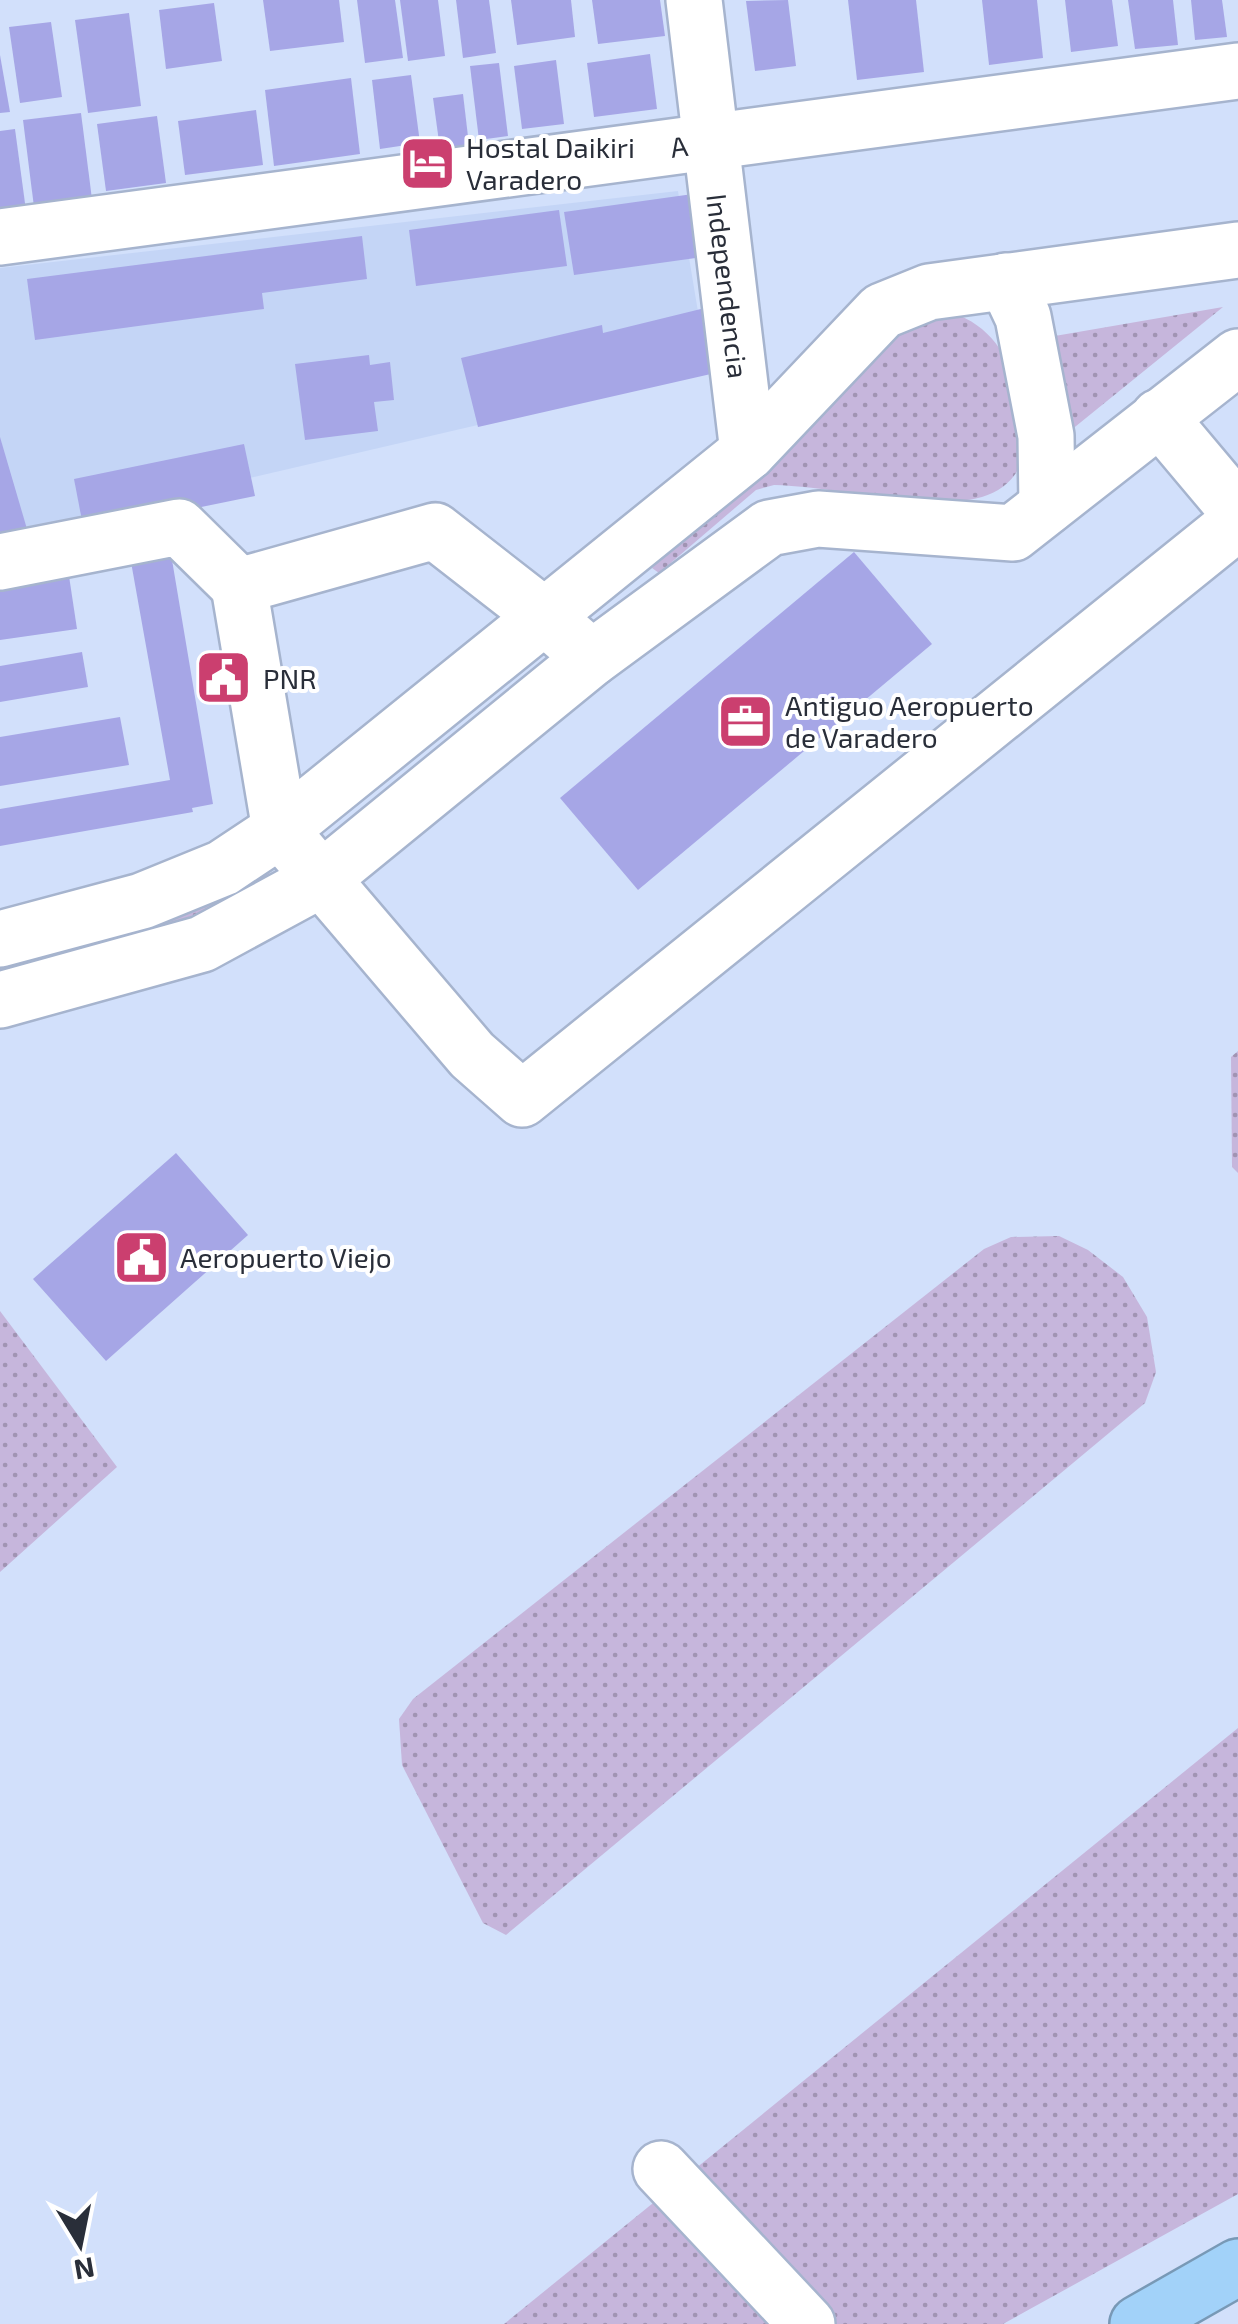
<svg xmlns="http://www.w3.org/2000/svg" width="1238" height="2324" viewBox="0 0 1238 2324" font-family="'Exo 2',sans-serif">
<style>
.built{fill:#c4d5f6}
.grass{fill:url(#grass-dots)}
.building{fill:#a6a6e6}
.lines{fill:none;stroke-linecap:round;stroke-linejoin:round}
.minor-casing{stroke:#a6b4ce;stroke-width:60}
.highway-casing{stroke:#7899b6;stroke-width:60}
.minor{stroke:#fff;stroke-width:55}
.highway{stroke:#a2d2f9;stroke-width:55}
.labels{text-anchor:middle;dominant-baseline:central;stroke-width:8;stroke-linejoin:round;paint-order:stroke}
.street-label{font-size:28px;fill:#292e39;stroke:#fff}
.poi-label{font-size:28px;fill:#292e39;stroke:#fff;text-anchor:start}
</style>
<defs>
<pattern id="grass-dots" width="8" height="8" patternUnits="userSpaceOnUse" patternTransform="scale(2.5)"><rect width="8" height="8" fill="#c6b6dc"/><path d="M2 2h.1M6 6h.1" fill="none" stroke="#a194b3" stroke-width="1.8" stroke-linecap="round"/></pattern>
</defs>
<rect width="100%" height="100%" fill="#d2e0fb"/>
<polygon class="built" points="678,191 707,366 645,386 0,536 0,268"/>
<g class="grass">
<polygon points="1223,307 1065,435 1049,337"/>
<path d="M947,311C982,321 1008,348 1014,386C1017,407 1026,435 1023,455C1019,477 1002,491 982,497C934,511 829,486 774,485L756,490L659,573L652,568L894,324Z"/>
<polygon points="269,873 274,879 169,926 0,978 0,970 161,920"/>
<polygon points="1238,1051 1238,1173 1232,1167 1231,1057"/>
<polygon points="1059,1236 1088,1250 1123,1277 1147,1317 1156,1372 1145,1403 506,1935 483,1923 402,1765 399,1719 413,1699 984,1249 1011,1237"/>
<polygon points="0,1311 117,1467 0,1572"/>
<polygon points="1238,1728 1238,2194 1003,2324 504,2324"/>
</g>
<g class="building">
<polygon points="263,0 339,0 344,42 270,51"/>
<polygon points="357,0 395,0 403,58 365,63"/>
<polygon points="400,0 438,0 445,56 408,61"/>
<polygon points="456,0 489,0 496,53 463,58"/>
<polygon points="511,0 571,0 575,37 517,45"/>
<polygon points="592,0 660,0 665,36 598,44"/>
<polygon points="788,0 796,66 755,71 746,1"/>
<polygon points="848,0 916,0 924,72 857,80"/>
<polygon points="982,0 1037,0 1043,58 989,65"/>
<polygon points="1065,0 1112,0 1118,46 1071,52"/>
<polygon points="1128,0 1173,0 1178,45 1135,49"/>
<polygon points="1191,0 1222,0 1227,37 1195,40"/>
<polygon points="214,3 222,61 166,69 159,10"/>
<polygon points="129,13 141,106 88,113 75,20"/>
<polygon points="51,22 62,97 20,103 9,27"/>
<polygon points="650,54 657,109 594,117 587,63"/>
<polygon points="0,55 10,112 0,113"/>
<polygon points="556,60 564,124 522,129 514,66"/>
<polygon points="499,63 508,136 479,140 470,66"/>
<polygon points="411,75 420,143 380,149 372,80"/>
<polygon points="351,78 360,154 274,166 265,90"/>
<polygon points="463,94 469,145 440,149 433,98"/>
<polygon points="256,110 263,165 185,175 178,121"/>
<polygon points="81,113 93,207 35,215 23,120"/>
<polygon points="157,116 166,183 106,191 97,124"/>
<polygon points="15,129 27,218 0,222 0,131"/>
<polygon points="700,193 710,256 574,275 564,212"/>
<polygon points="559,210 567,266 416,286 409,230"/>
<polygon points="362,236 367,279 262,293 264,309 35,340 27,279"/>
<polygon points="709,307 724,371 478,427 461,358 602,325 603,333"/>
<polygon points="369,355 370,365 390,362 394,400 374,402 378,431 305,440 295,364"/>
<polygon points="0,437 27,529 0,536"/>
<polygon points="244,444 255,496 84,531 74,479"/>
<polygon points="170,548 213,804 192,808 193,812 0,846 0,809 170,780 131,562"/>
<polygon points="854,552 932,644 638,890 560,798"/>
<polygon points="69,576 77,629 0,640 0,586"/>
<polygon points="82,652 88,687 0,702 0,666"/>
<polygon points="120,717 129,765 0,786 0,737"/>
<polygon points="176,1153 248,1235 106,1361 33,1279"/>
</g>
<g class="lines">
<defs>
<g id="minor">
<path id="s1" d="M694,0L748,452"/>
<path id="s2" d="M0,237L1238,71"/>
<polyline points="1006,281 1023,317 1046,436 1047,506"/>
<polyline points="1159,417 1238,511"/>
<polyline points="0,562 179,527 239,586"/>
<polyline points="592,658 544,616 435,531 239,586 280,830 472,1055 522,1099 1238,522"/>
<polyline points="0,939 142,901 223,868 280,830 748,452 882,311 929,292 1238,250"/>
<polyline points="0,1000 202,944 320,880 592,658 769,528 818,519 1013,533 1238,357"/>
<polyline points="661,2169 807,2324"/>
</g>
<polyline id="highway" points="1138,2324 1238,2267"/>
</defs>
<use href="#minor" class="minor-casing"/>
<use href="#highway" class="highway-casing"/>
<use href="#minor" class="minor"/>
<use href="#highway" class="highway"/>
</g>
<defs>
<symbol id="hotel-square" viewBox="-11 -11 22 22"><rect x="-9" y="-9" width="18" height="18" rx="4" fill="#cb3f6f" stroke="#fff"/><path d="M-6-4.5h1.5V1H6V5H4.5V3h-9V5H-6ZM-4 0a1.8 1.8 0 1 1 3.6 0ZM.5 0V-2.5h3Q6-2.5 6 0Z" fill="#fff"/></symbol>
<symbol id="civic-square" viewBox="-11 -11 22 22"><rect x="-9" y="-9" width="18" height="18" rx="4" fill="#cb3f6f" stroke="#fff"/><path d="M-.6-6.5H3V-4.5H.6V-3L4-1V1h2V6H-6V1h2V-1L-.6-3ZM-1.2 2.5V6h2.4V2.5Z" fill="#fff"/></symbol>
<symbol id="office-square" viewBox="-11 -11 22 22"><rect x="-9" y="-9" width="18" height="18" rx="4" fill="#cb3f6f" stroke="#fff"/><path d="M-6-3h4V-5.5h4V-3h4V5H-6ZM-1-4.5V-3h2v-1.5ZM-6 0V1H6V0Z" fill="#fff"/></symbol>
</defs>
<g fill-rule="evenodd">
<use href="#hotel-square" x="396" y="132" width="63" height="63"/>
<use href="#civic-square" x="192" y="646" width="63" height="63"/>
<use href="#office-square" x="714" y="690" width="63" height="63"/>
<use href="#civic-square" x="110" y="1226" width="63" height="63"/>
</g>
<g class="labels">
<g class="street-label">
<text stroke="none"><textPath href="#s2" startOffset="685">A</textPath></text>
<text stroke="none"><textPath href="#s1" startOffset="288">Independencia</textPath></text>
</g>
<g class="poi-label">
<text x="466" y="147">Hostal Daikiri<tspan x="466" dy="32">Varadero</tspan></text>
<text x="263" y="678">PNR</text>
<text x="785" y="705">Antiguo Aeropuerto<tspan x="785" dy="32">de Varadero</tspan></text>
<text x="180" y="1257">Aeropuerto Viejo</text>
</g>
</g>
<g transform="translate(80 2244) rotate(170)" stroke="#ffffff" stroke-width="8" paint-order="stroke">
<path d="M0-8L18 38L0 25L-18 38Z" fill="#292e39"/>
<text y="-15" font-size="28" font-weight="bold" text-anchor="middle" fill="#292e39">N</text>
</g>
</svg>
